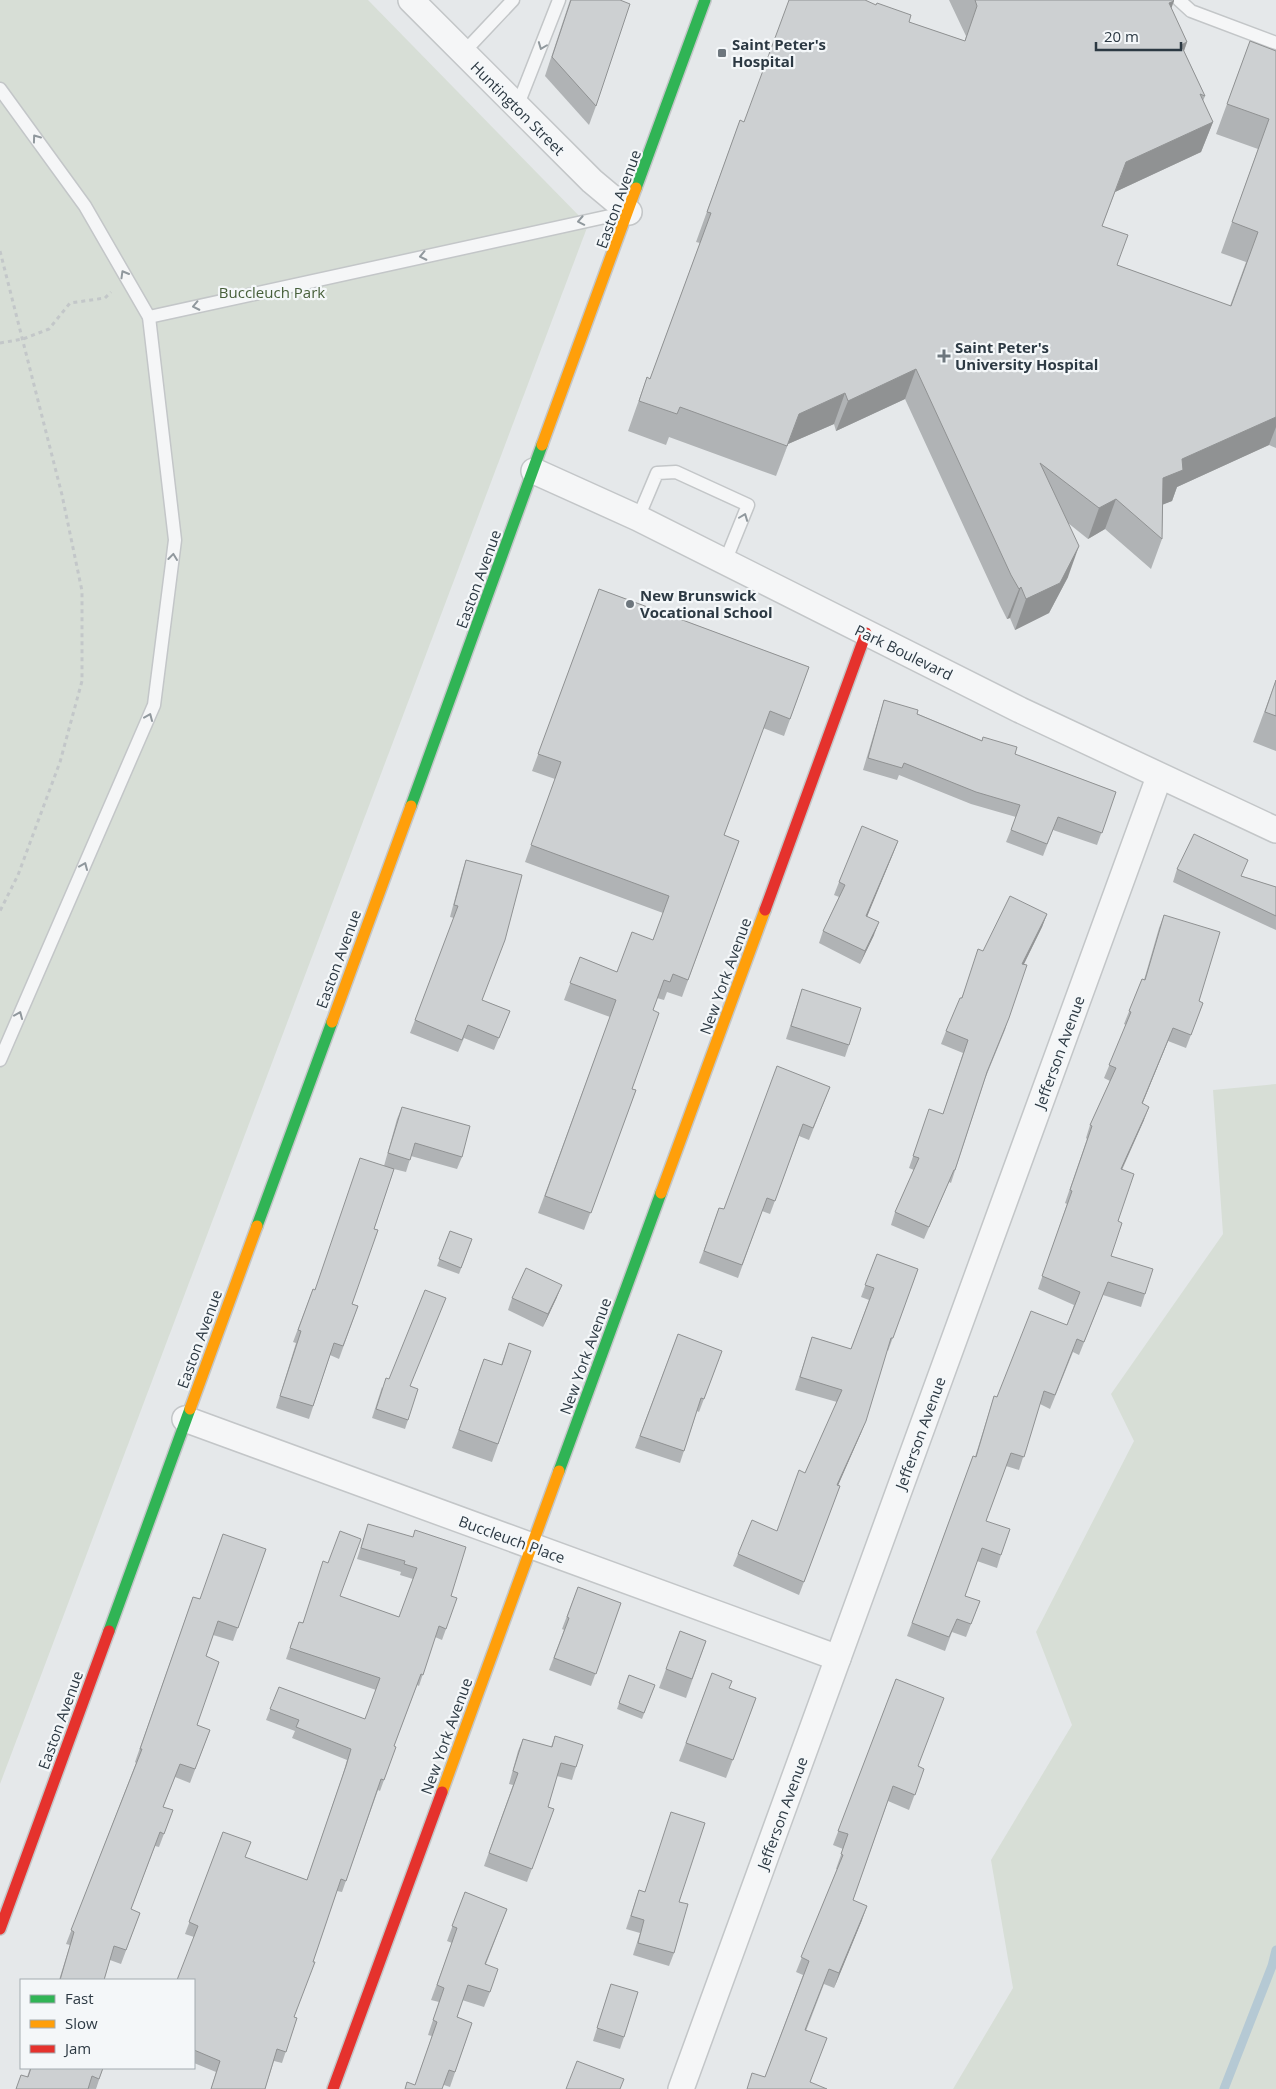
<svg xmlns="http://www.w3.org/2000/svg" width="1276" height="2089" viewBox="0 0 1276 2089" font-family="'Open Sans',sans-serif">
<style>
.green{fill:#d7ded6}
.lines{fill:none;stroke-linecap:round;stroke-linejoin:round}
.stream{stroke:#b5c9d4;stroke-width:9}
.lane-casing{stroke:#c3c6c8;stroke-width:15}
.street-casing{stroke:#c3c6c8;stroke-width:28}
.fast-casing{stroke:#c3c6c8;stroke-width:14}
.slow-casing{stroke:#c3c6c8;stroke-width:14}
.jam-casing{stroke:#c3c6c8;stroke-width:14}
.path{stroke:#c3c7c9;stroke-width:3;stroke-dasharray:4 4;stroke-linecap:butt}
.lane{stroke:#f5f6f7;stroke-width:12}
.street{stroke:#f5f6f7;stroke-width:25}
.fast{stroke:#30b455;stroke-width:11}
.slow{stroke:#ff9f0a;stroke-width:11}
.jam{stroke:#e5322d;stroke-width:11}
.wall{fill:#b0b3b5}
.shaded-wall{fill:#909293}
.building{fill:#cdd0d2;stroke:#909293}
.oneway{stroke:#90989d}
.poi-dot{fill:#6d767d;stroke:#f4f7f9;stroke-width:2}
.labels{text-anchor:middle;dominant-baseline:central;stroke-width:4.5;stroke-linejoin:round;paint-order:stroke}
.poi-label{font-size:15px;font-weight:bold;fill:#2c3943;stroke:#f4f7f9;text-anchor:start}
.street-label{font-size:15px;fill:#2c3943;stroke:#f4f7f9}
.park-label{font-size:15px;fill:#475f3a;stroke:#f4f7f9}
</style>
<rect width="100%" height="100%" fill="#e5e8ea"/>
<g class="green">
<polygon points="0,0 368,0 588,225 0,1784"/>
<polygon points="1276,1084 1276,2089 953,2089 1013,1988 991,1860 1072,1725 1036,1632 1134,1441 1111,1394 1223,1234 1213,1090"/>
</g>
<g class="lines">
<polyline class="stream" points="1224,2089 1272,1966 1276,1950"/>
<defs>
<g id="lane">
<polyline points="1179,0 1191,11 1276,43"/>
<polyline points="463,53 513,0"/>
<polyline points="0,89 85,206 149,317 175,540 154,705 0,1060"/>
<polyline points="517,107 559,0"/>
<polyline points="149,317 628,212"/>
<polyline points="638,518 657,473 676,472 748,505 725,562"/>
</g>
<g id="street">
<polyline points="411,0 592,181 629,212"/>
<polyline points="534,471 638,518 1020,710 1276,830"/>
<polyline points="185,1419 838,1658"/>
<polyline points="681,2089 1159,777"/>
</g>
<g id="fast">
<polyline points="636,188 705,0"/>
<polyline points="411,806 542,445"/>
<polyline points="257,1226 332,1022"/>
<polyline points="559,1471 661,1193"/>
<polyline points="109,1631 190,1409"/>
</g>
<g id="slow">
<polyline points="542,445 636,188"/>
<polyline points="332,1022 411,806"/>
<polyline points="661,1193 765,910"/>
<polyline points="190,1409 257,1226"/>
<polyline points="442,1792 559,1471"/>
</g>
<g id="jam">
<polyline points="765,910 866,633"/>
<polyline points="0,1929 109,1631"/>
<polyline points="333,2089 442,1792"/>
</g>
</defs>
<use href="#lane" class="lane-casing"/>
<use href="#street" class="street-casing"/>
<use href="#fast" class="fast-casing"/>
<use href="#slow" class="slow-casing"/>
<use href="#jam" class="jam-casing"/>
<g class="path">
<polyline points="0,251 62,495 82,591 82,681 60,762 18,875 0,911"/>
<polyline points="0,343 23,339 49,329 70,303 105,298 111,292"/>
</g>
<use href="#lane" class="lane"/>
<use href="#street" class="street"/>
<use href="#fast" class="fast"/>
<use href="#slow" class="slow"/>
<use href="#jam" class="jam"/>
</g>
<g class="wall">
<polygon points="570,0 620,0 596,106 589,125 545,76"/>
<polygon points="949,0 1173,0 1171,8 1187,42 1184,51 1205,96 1203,101 1213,122 1201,152 1115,192 1102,226 1117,265 1230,306 1246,262 1221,253 1258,149 1216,134 1250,41 1276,51 1276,448 1269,445 1177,487 1172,501 1163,504 1162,539 1151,569 1105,529 1088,539 1068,523 1068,577 1049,613 1015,630 1010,618 1007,619 1000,605 905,399 836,431 834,424 788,444 776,476 669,437 666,445 628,431 647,377 650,379 700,243 696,242 740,120 744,122 909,22 965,41 966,36"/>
<polygon points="599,589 809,667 784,736 763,728 724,835 739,841 682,997 667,992 664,1000 657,998 653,1010 632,1089 636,1090 584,1230 538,1213 610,1017 564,1000 580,957 617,972 653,940 663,913 525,862 555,779 532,771"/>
<polygon points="1276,680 1276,751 1253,742"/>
<polygon points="884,700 1015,754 1116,792 1097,845 1053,830 1043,856 1006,842 1016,817 971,804 899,775 897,780 863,770 880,713"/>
<polygon points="898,841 867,916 874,935 860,964 819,943 823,931 839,897 834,895 839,882"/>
<polygon points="466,860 482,1000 510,1011 494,1050 464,1038 458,1052 410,1033 454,918 450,917 462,872"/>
<polygon points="1177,869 1242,876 1276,887 1276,930 1173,882"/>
<polygon points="1047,914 1042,927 1024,964 1005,1030 985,1079 951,1183 949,1182 924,1239 891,1225 895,1212 914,1170 909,1168 925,1122 943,1114 963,1053 941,1044 946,1031 983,951"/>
<polygon points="1164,915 1199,1001 1203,1003 1186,1048 1168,1041 1142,1104 1144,1120 1122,1170 1118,1221 1111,1256 1145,1294 1141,1307 1103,1295 1079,1355 1073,1352 1050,1409 1040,1404 1019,1470 1006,1466 986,1521 1001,1555 997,1568 977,1561 965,1596 980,1601 966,1637 952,1632 945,1651 907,1636 973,1456 975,1457 994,1396 997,1397 1067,1325 1074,1305 1038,1289 1067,1204 1065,1203 1087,1139 1086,1138 1090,1125 1110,1081 1104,1078 1126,1025 1124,1024 1142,979 1144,980 1159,928"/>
<polygon points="802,989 849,1045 845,1057 786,1039"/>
<polygon points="830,1087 809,1140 799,1136 770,1214 762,1211 738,1278 699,1263 719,1208 724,1209"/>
<polygon points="402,1107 462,1157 457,1169 411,1156 406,1172 394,1169 374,1229 352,1304 358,1306 339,1359 330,1355 309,1419 276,1408 296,1343 293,1342 313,1289 315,1290 384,1166 397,1119"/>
<polygon points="450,1231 472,1239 459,1274 437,1266"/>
<polygon points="877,1254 918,1269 888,1351 887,1350 861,1433 838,1485 840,1486 799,1595 733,1566 738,1554 777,1531 805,1473 837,1402 795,1390 808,1350 812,1337 851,1349 869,1300 861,1297"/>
<polygon points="557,1297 543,1327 508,1310 512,1298"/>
<polygon points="678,1334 722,1351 699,1412 697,1411 680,1463 635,1448"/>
<polygon points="509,1343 531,1351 492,1462 452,1448 484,1359 501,1365"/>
<polygon points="382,1387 408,1420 405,1429 372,1418"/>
<polygon points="368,1524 451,1596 446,1629 442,1640 435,1637 419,1686 417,1685 394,1746 396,1747 380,1791 378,1790 342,1892 337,1891 294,2017 297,2018 282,2063 274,2061 265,2089 211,2089 216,2072 194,2063 194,1937 185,1934 223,1832 245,1857 307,1880 342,1777 347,1760 292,1738 295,1731 266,1720 279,1687 365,1719 376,1690 286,1659 299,1622 302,1623 340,1596 399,1617 413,1579 400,1575 401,1572 357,1559"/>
<polygon points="266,1549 233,1641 213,1635 206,1656 197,1725 210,1730 190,1783 175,1777 163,1807 173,1810 159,1847 155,1846 131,1909 140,1913 121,1964 110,1960 104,1980 59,1980 70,1945 66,1944 136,1763 135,1762 193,1597 200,1599"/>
<polygon points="578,1587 621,1603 591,1686 549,1670 564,1630 562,1629"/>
<polygon points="680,1631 706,1641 686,1698 659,1688"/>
<polygon points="712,1673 729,1688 756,1698 726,1778 679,1761"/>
<polygon points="629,1675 655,1685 642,1719 617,1709"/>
<polygon points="896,1679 918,1766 924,1769 909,1810 888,1801 853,1900 862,1920 834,1988 824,1984 806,2031 810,2082 765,2077 803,1975 796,1972 837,1869 836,1869 843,1849 833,1845"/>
<polygon points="555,1736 576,1767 572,1780 557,1776 548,1807 554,1809 527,1882 484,1866 513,1785 509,1784 518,1751 523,1739 551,1747"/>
<polygon points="639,1890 679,1902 674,1953 669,1966 633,1955 640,1933 626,1929"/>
<polygon points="465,1892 507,1909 486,1964 490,1992 484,2007 462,2000 457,2017 472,2023 450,2087 444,2085 415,2085 432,2036 428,2035 439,2002 431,2000 452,1943 447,1941"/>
<polygon points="611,1984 624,2037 620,2049 593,2041"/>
<polygon points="30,2068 103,2068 96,2089 16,2089 27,2077"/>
</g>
<g class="shaded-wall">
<polygon points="1174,1 1163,31 1169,3"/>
<polygon points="1187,42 1176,73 1181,45"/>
<polygon points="1213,122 1201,152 1115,192 1126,162"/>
<polygon points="916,369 905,399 836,431 848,401"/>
<polygon points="845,393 834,424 788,444 776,476 799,414"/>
<polygon points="1276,417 1276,427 1269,445 1177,487 1172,501 1152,509 1163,478 1182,459"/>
<polygon points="1116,499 1105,529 1088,539 1099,508"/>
<polygon points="1079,546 1068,577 1049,613 1015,630 1026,599"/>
<polygon points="1021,587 1010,618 1007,619 1019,589"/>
<polygon points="898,841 893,854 862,929 866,916"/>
<polygon points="1047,914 1042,927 1018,976 1022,964"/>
<polygon points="879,922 874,935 860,964 865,951"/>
<polygon points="1173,1028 1168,1041 1137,1117 1142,1103"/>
<polygon points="1149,1107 1144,1120 1116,1182 1121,1169"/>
<polygon points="562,1285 557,1297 543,1327 548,1314"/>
<polygon points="866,1421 861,1433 833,1497 837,1485"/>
<polygon points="867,1906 862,1920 834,1988 839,1973"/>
</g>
<g class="building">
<polygon points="571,0 620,0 630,4 596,106 552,57"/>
<polygon points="789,0 865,0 876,5 877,3 911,15 909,22 965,41 977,6 975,0 1173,0 1174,1 1169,3 1187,42 1181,45 1205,96 1200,94 1213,122 1126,162 1102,226 1128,235 1117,265 1231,306 1258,232 1232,222 1269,119 1227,104 1250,41 1276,51 1276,417 1182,459 1183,470 1163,478 1162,539 1116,499 1099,508 1040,463 1079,546 1060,583 1026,599 1021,587 1019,589 1011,575 916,369 848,401 845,393 799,414 787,446 680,407 677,414 639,401 647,377 650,379 711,213 707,212 740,120 744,122"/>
<polygon points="599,589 809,667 790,719 770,711 724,835 739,841 688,980 673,974 670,982 664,980 653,1010 659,1013 632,1089 636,1090 591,1213 545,1196 616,1000 570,983 580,957 617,972 632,932 653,940 669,896 531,845 561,762 538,754"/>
<polygon points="1276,680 1276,716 1265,712"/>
<polygon points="884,700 918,710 917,714 982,741 983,737 1017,747 1015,754 1116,792 1102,833 1058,817 1047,844 1011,830 1020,805 976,792 904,763 902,768 868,758"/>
<polygon points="862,826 898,841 866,916 879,922 865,951 823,931 845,885 839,882"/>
<polygon points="1194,834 1248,860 1241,876 1276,887 1276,916 1177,869"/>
<polygon points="466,860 522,875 505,940 482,1000 510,1011 499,1038 468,1025 462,1040 415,1020 458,906 454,905"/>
<polygon points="1010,896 1047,914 1022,964 1027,965 1009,1018 987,1072 955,1170 954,1170 929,1227 895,1212 919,1158 913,1156 929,1109 943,1114 968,1040 946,1031 960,998 962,998 978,949 983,951"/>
<polygon points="1164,915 1220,932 1199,1001 1203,1003 1191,1035 1173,1028 1142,1103 1149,1107 1121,1169 1134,1174 1118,1221 1122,1223 1111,1256 1153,1269 1145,1294 1108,1282 1084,1342 1077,1339 1055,1395 1044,1391 1024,1457 1011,1453 986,1521 1010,1529 1001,1555 982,1548 965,1596 980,1601 971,1624 957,1619 949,1637 912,1623 973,1456 976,1457 994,1396 997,1397 1031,1311 1067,1325 1080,1292 1042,1276 1072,1191 1070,1190 1092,1126 1090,1125 1116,1068 1109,1065 1131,1012 1129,1011 1142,979 1145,980"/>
<polygon points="802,989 861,1008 849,1045 791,1026"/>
<polygon points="777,1066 830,1087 813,1128 803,1124 775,1201 767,1198 742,1265 704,1251 719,1208 724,1209"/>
<polygon points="402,1107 470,1126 462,1157 415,1143 410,1160 388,1153"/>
<polygon points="360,1158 394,1169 374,1229 378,1230 352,1304 358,1306 343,1346 334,1343 313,1406 280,1396 301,1331 298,1330 313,1289 315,1290"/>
<polygon points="450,1231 472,1239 461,1268 439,1259"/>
<polygon points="877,1254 918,1269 893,1338 891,1338 866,1421 837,1485 840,1486 804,1582 738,1554 752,1520 777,1531 799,1470 805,1473 842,1390 800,1377 812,1337 851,1349 874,1288 865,1285"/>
<polygon points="526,1268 562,1285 548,1314 512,1298"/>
<polygon points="425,1290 446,1298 410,1386 418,1389 408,1420 376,1409 386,1378 389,1379"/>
<polygon points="678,1334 722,1351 704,1399 701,1398 684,1451 640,1436"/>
<polygon points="509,1343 531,1351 498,1444 459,1430 484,1359 502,1365"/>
<polygon points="368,1524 413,1537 415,1530 466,1547 451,1596 457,1598 446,1629 439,1626 423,1675 421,1674 394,1746 396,1747 384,1780 381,1779 346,1881 341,1879 313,1962 315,1962 294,2017 297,2018 286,2052 277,2049 265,2089 211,2089 220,2061 194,2050 194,1980 177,1980 198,1926 189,1922 223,1832 251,1842 245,1857 307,1880 346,1766 351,1749 296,1727 299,1720 270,1709 279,1687 365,1719 380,1678 290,1648 299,1622 303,1623 323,1561 328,1563 340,1531 361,1539 340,1596 399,1617 417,1568 404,1564 405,1561 361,1548"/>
<polygon points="223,1534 266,1549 238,1628 218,1621 206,1656 219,1662 197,1725 210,1730 195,1769 180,1764 163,1807 173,1810 164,1834 160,1832 131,1909 140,1913 126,1950 114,1946 104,1980 60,1980 74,1932 71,1930 142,1749 140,1749 193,1597 200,1599"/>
<polygon points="578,1587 621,1603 596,1674 554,1658 569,1618 567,1617"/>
<polygon points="680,1631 706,1641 692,1679 666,1669"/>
<polygon points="712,1673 732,1681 729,1688 756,1698 733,1760 686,1743"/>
<polygon points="629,1675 655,1685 644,1713 619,1703"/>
<polygon points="896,1679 944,1698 918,1766 924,1769 915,1795 893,1786 853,1900 867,1906 839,1973 829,1969 805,2030 827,2038 810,2082 827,2089 747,2089 752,2073 765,2077 809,1961 801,1957 843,1855 841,1854 848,1834 838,1831"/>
<polygon points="555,1736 583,1745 576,1767 561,1763 548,1807 554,1809 532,1869 489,1853 518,1773 513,1771 523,1739 552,1747"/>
<polygon points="671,1812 705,1823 679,1902 688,1904 674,1953 638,1943 644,1920 631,1916 639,1890 645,1892"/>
<polygon points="465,1892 507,1909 485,1964 498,1969 490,1992 468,1985 457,2017 472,2023 455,2072 449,2070 442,2089 405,2089 407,2082 415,2085 437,2022 433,2020 444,1988 437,1985 457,1928 452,1926"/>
<polygon points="611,1984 638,1992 624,2037 597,2028"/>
<polygon points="577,2061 624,2079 620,2089 566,2089"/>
<polygon points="31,2068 103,2068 99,2079 92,2076 88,2089 16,2089 21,2075 28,2077"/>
</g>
<defs><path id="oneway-chevron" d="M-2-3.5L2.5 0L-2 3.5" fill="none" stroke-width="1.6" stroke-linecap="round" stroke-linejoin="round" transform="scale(1.25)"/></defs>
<g class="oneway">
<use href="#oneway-chevron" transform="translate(542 46) rotate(111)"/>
<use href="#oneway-chevron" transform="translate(36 138) rotate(-126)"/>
<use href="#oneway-chevron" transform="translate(581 221) rotate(169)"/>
<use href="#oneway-chevron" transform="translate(423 256) rotate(168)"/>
<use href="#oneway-chevron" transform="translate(124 274) rotate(-120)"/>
<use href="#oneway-chevron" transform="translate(196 306) rotate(168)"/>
<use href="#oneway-chevron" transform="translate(744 517) rotate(-69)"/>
<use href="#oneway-chevron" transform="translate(173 557) rotate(-83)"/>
<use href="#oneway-chevron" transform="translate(149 717) rotate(-67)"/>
<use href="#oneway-chevron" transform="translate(84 866) rotate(-67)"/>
<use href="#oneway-chevron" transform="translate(19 1015) rotate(-67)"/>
</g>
<g class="poi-dot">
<rect x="717" y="48" width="10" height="10" rx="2.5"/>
<path d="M941.5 348.5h5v5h5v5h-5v5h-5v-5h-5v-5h5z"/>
<circle cx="630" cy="604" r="5"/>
</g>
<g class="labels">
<g class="poi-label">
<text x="732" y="44">Saint Peter's<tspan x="732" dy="17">Hospital</tspan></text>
<text x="955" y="347">Saint Peter's<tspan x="955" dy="17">University Hospital</tspan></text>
<text x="640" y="595">New Brunswick<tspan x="640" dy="17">Vocational School</tspan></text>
</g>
<g class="street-label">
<text transform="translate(518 108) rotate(45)">Huntington Street</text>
<text transform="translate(618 199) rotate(-70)">Easton Avenue</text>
<text transform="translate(478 579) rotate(-70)">Easton Avenue</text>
<text transform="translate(904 652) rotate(26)">Park Boulevard</text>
<text transform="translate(338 959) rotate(-70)">Easton Avenue</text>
<text transform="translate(725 976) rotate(-70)">New York Avenue</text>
<text transform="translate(1059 1052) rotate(-70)">Jefferson Avenue</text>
<text transform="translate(199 1339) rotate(-70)">Easton Avenue</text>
<text transform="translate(585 1356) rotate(-70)">New York Avenue</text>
<text transform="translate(920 1433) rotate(-70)">Jefferson Avenue</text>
<text transform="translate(512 1539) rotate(20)">Buccleuch Place</text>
<text transform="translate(60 1720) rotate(-70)">Easton Avenue</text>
<text transform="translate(446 1736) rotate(-70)">New York Avenue</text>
<text transform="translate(782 1813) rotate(-70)">Jefferson Avenue</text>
</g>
<g class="park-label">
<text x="272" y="292">Buccleuch Park</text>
</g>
</g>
<rect x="20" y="1979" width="175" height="90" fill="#f4f7f9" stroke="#a4abb0"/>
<rect x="30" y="1995" width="25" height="8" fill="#30b455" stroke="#a4abb0"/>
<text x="65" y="2004" font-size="15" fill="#2c3943">Fast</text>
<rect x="30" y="2020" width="25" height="8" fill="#ff9f0a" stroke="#a4abb0"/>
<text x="65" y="2029" font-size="15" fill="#2c3943">Slow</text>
<rect x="30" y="2045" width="25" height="8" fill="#e5322d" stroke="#a4abb0"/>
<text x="65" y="2054" font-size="15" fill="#2c3943">Jam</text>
<path d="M1096 42v8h85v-8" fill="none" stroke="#2c3943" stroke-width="2.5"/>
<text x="1104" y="42" font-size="15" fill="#2c3943" stroke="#f4f7f9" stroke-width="4" paint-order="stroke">20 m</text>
</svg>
